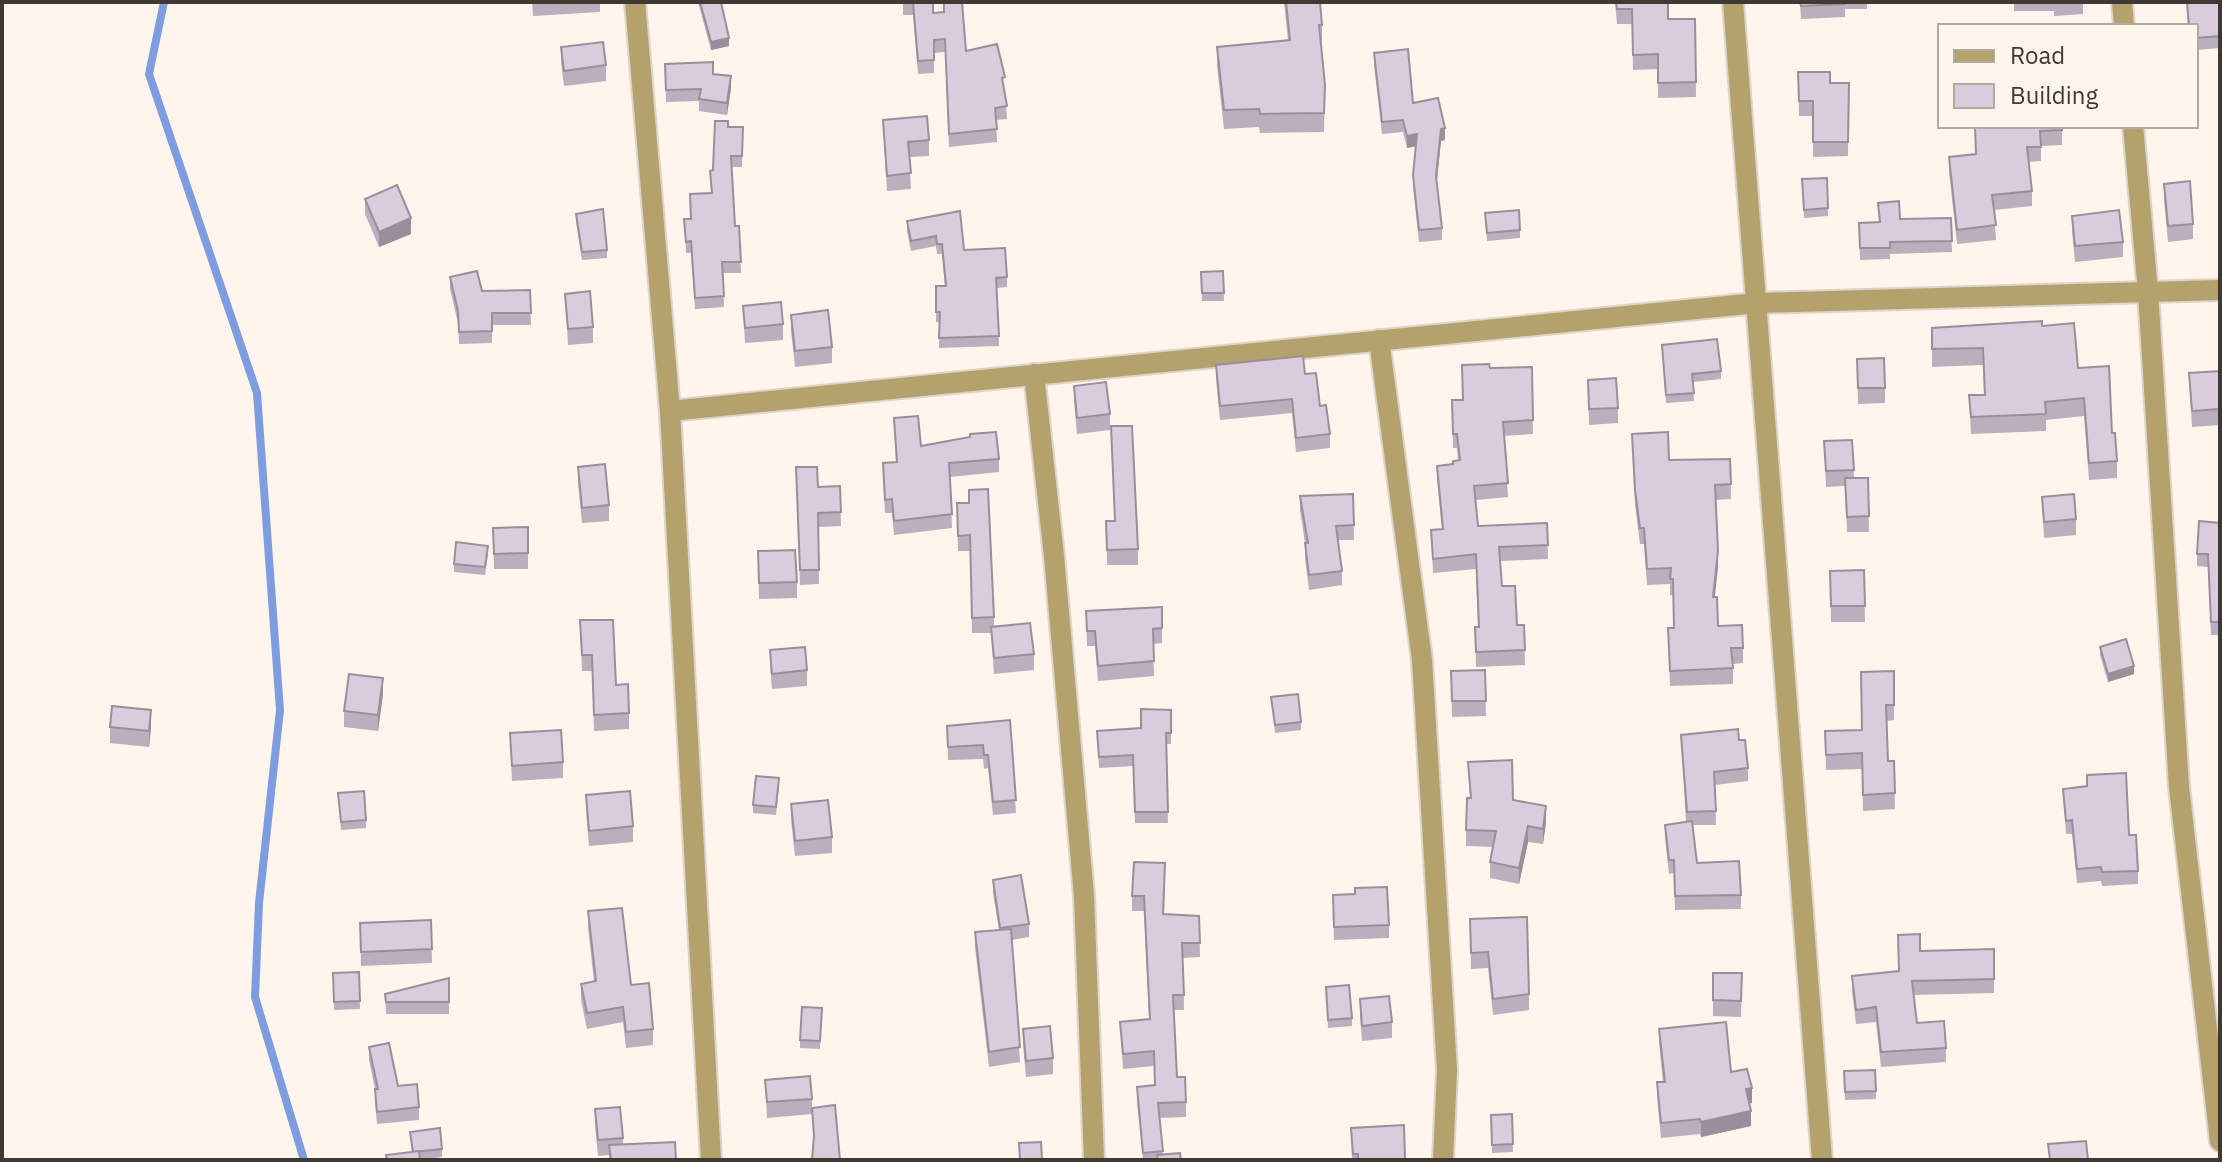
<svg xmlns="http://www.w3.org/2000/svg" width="2222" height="1162" viewBox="0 0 2222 1162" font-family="'IBM Plex Sans',sans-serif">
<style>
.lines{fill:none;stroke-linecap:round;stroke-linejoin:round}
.stream{stroke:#7e9de0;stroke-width:8}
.minor-casing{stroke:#dcd3cb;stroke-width:24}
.minor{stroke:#b4a16c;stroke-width:20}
.wall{fill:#bbafbd}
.shaded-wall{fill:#998f9a}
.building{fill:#daccdc;stroke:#998f9a;stroke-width:2}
</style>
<rect width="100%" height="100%" fill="#fff5ec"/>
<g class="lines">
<polyline class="stream" points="164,2 149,74 257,393 280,710 259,903 255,997 304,1160"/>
<defs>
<g id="minor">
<polyline points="635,2 670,411 711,1160"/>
<polyline points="1733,2 1822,1160"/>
<polyline points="2122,2 2124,26"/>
<polyline points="2133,126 2148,292 2179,787 2220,1141"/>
<polyline points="1379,340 1422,660 1447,1070 1443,1160"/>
<polyline points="1034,374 1054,556 1084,896 1094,1160"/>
<polyline points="670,411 1757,303 2220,290"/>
</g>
</defs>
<use href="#minor" class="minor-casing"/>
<use href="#minor" class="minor"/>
</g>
<g class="wall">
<polygon points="532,2 600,2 600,12 533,16"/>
<polygon points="698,2 721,2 729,46 711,50"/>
<polygon points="903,2 933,2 933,13 966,51 1005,90 1007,119 996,120 997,142 949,147 945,52 934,53 934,73 918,74 913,15 903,15"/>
<polygon points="1284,2 1320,2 1322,25 1322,43 1321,44 1325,85 1324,132 1260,133 1259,127 1224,129 1217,66 1217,47 1288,40"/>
<polygon points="1615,2 1668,2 1668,19 1695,19 1696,97 1658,98 1658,69 1633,70 1632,24 1617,24"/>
<polygon points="1800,2 1867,2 1867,9 1845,9 1845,17 1801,19"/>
<polygon points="2014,2 2083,2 2083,14 2054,16 2054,11 2014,11"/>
<polygon points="2186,2 2220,2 2220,48 2196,50 2196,26 2188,26"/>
<polygon points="561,47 606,65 606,81 564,86 561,63"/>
<polygon points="1374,53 1413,103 1445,140 1441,141 1437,181 1442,228 1442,240 1419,242 1413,187 1416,146 1407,148 1403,132 1382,134 1374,65"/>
<polygon points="665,64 713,74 731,88 727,115 699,111 699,101 666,102"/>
<polygon points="1798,72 1830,83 1849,83 1848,156 1813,157 1813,116 1799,116"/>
<polygon points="883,120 929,140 929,156 909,157 911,189 887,191"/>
<polygon points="1975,126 2062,126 2062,145 2041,146 2041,161 2028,162 2032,191 2032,206 1994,210 1996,240 1957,244 1949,172 1949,157 1976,154"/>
<polygon points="728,127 743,138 742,167 732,167 735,226 739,226 741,273 723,273 724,307 695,309 691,253 686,253 684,219 691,219 711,193 710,171 713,170"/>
<polygon points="1827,178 1828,216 1804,218 1802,179"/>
<polygon points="2164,184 2193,224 2193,239 2168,242 2164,200"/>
<polygon points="365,199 411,234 379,247 365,214"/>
<polygon points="1878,203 1900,219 1951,218 1952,252 1890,254 1890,259 1860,260 1859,223 1879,222"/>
<polygon points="1485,213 1520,230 1520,238 1487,241"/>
<polygon points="576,214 607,250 607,258 582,260 576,222"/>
<polygon points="2072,216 2123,242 2123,257 2075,262 2072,231"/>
<polygon points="907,221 964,250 1007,277 1007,287 997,288 999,346 939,348 939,322 936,322 936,286 945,286 942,254 937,254 936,246 911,251 907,231"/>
<polygon points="1223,271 1224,301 1202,301 1201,272"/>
<polygon points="450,277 482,291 530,290 531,325 492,325 492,343 459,344 458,323 450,289"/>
<polygon points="565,294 593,327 593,343 568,345"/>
<polygon points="743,306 783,324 783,340 745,343"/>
<polygon points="791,315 832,347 832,363 795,367 791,331"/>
<polygon points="2042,326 2078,368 2112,433 2117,461 2117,478 2089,480 2084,416 2046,420 2046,431 1971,434 1969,395 1984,395 1983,365 1932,367 1932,328"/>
<polygon points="1662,345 1721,371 1721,379 1693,382 1694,401 1666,403"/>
<polygon points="1857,359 1885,388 1885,403 1858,404"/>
<polygon points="1216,365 1305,374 1320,406 1330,434 1330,448 1296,452 1292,413 1220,420 1216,379"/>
<polygon points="1532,367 1533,434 1504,436 1508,497 1476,500 1478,526 1547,523 1548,559 1500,561 1502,586 1517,625 1524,625 1525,665 1476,667 1475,627 1478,627 1476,569 1433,573 1431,530 1442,529 1437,480 1437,466 1453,464 1458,460 1457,448 1453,448 1452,400 1462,400 1490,368"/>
<polygon points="2220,371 2220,425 2192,427 2189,373"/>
<polygon points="1588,380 1618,408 1618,423 1589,425"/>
<polygon points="1074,386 1110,414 1110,430 1077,434 1074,402"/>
<polygon points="894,418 921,446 999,459 999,472 950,477 952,528 894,535 892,513 885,513 883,476 883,463 896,462"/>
<polygon points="1111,426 1138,549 1138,565 1107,565 1106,521 1115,521"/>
<polygon points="1632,434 1669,460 1730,459 1731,499 1716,500 1718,567 1714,597 1718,626 1743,648 1743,663 1733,664 1733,684 1670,686 1668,628 1673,628 1673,595 1670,595 1670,584 1647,585 1644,544 1640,544 1635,505"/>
<polygon points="1852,440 1854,478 1868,478 1869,532 1847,532 1845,486 1826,487 1824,441"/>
<polygon points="578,467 609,505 609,521 582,523 578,483"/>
<polygon points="796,467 818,487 840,486 841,526 818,527 819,584 800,585"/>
<polygon points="1353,494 1354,540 1338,540 1342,571 1342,585 1309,590 1305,558 1305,543 1300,510 1300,496"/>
<polygon points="2042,497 2076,519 2076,535 2044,538"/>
<polygon points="957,503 969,503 994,617 994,627 1034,654 1034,670 994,674 991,633 972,633 970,551 958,551"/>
<polygon points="2220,523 2220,635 2211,635 2208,567 2197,566 2197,554"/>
<polygon points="528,527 528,569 494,569 493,528"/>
<polygon points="758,551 797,582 797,598 759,599"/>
<polygon points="488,554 485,575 454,572 454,564"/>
<polygon points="1864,570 1865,622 1831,622 1830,571"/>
<polygon points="1162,607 1162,643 1153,644 1154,676 1098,681 1095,646 1087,646 1086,611"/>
<polygon points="580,620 616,685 629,713 629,729 594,731 592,671 582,671"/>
<polygon points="2100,647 2134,674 2108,682 2100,655"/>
<polygon points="770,650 807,670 807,686 772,689 770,666"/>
<polygon points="1485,670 1486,716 1452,717 1451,671"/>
<polygon points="1894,671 1894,720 1887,721 1888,761 1894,761 1895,809 1863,811 1862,769 1826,770 1825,731 1862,730"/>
<polygon points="383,694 378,731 344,727 344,711"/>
<polygon points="1271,697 1301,722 1301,730 1275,733"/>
<polygon points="1171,710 1171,744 1166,744 1168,823 1135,823 1133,766 1099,768 1097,731 1141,728"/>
<polygon points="1010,720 1016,813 993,815 988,768 984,769 983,759 948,760 947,726"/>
<polygon points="151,726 149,747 110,743 110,727"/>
<polygon points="510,733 563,762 563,778 512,781"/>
<polygon points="1681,735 1739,740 1748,768 1748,781 1715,785 1716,825 1692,825 1697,863 1741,895 1741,909 1675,910 1674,873 1669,874 1665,838 1665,825 1686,822"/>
<polygon points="1468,762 1513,800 1546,822 1543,844 1528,842 1519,884 1490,878 1490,862 1493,847 1466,846 1466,830 1470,798"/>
<polygon points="779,786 776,815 753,813 753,805"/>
<polygon points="2063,789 2129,835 2138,871 2138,884 2102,886 2101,881 2077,883 2072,834 2066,834"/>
<polygon points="338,793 366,820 366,828 341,830"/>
<polygon points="586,795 633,826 633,842 589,846 586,811"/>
<polygon points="791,804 832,837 832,853 795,856 791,820"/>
<polygon points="1165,878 1164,914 1199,916 1200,957 1183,958 1184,1010 1174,1010 1177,1077 1186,1102 1186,1117 1159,1118 1163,1155 1181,1160 1143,1160 1137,1102 1137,1087 1155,1085 1154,1066 1123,1069 1120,1022 1149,1019 1144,911 1132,911 1132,896"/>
<polygon points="993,880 1029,924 1029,937 1012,940 1020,1062 989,1067 975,947 975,932 999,930 993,893"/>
<polygon points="1333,895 1389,925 1389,938 1334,940"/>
<polygon points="588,911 631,985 653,1029 653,1045 626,1048 623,1022 587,1029 581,1000 581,984 594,982 588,927"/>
<polygon points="1470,919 1529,994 1529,1010 1493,1015 1488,968 1471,969"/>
<polygon points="431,920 432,963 361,966 360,923"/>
<polygon points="1994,949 1994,993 1914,995 1917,1023 1946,1048 1946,1062 1881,1067 1876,1022 1856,1024 1852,991 1852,976 1898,971 1920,951"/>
<polygon points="359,972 360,1009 334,1010 333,973"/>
<polygon points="1713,973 1742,973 1741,1017 1713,1016"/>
<polygon points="449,978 449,1014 386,1014 385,994"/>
<polygon points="1326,987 1352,1018 1352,1026 1328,1028"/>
<polygon points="1360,999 1392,1022 1392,1038 1362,1041 1360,1015"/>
<polygon points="822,1008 820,1049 800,1048 800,1040"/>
<polygon points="1023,1029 1053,1058 1053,1074 1026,1077 1023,1045"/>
<polygon points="1659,1029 1731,1072 1752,1103 1749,1103 1751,1126 1701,1137 1700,1134 1661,1138 1657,1097 1657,1082 1663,1082 1659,1043"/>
<polygon points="369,1047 398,1086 419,1107 419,1120 377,1124 375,1102 375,1089 369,1060"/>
<polygon points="1875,1070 1876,1099 1845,1100 1844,1071"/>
<polygon points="765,1080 812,1099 812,1108 835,1105 814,1142 812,1114 767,1118"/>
<polygon points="595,1109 623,1138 623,1145 676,1160 609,1160 609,1155 598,1156 595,1125"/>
<polygon points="1512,1114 1513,1152 1492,1153 1491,1115"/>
<polygon points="1351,1128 1405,1160 1352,1160"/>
<polygon points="410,1132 442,1149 442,1157 421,1160 386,1160 412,1152"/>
</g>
<g class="shaded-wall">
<polygon points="729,38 729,46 711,50 711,42"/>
<polygon points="731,76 731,88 727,115 727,103"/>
<polygon points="1445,128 1445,140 1441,141 1436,188 1441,129"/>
<polygon points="1417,134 1417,146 1407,148 1407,136"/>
<polygon points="411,218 411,234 379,247 379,232"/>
<polygon points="1718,551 1718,567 1713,613 1713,597"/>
<polygon points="2134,666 2134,674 2108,682 2108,674"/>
<polygon points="383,678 383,694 378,731 378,715"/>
<polygon points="151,710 151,726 149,747 149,731"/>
<polygon points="1546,806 1546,822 1543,844 1543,829"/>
<polygon points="1528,826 1528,842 1519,884 1519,868"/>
<polygon points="1752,1088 1752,1103 1746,1104 1746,1089"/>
<polygon points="1751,1111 1751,1126 1701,1137 1701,1122"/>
</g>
<g class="building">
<polygon points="700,2 721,2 729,38 711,42"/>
<polygon points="913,2 933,2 933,13 944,12 944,2 962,2 966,51 997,44 1005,77 1002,78 1007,106 995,108 997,129 949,134 945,39 934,40 934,60 918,61"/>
<polygon points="1286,2 1320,2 1322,25 1319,25 1325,85 1324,113 1260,114 1259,109 1224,110 1217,47 1290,40"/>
<polygon points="1616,2 1668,2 1668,19 1695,19 1696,82 1658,83 1658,54 1633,55 1632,9 1617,9"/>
<polygon points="1800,2 1845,2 1845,4 1801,6"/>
<polygon points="2187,2 2220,2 2220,36 2196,38 2196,26 2189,26"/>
<polygon points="603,42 606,65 564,71 561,47"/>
<polygon points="1408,49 1413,103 1438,98 1445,128 1441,129 1436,176 1442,228 1419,230 1413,175 1417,134 1407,136 1403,120 1382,122 1374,53"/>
<polygon points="713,62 713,74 731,76 727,103 699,99 701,89 666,90 665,64"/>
<polygon points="1798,72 1830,72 1830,83 1849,83 1848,142 1813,142 1813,101 1799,101"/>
<polygon points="927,116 929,140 908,142 911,173 887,176 883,120"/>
<polygon points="715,121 728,121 728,127 743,127 742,156 731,156 735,226 739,226 741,262 722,262 724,296 695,298 691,241 686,242 684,219 691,219 690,194 712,193 710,171 713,170"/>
<polygon points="1975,126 2062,126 2062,130 2040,131 2041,147 2027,147 2032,191 1992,195 1996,225 1957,230 1949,157 1976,154"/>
<polygon points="1827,178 1828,208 1804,210 1802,179"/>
<polygon points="2190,181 2193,224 2168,226 2164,184"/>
<polygon points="397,185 411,218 379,232 365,199"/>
<polygon points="1899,201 1900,219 1951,218 1952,241 1890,242 1890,248 1860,248 1859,223 1880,222 1878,203"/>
<polygon points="603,209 607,250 582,252 576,214"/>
<polygon points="1519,210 1520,230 1487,233 1485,213"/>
<polygon points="2119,210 2123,242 2075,246 2072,216"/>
<polygon points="960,211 964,250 1005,248 1007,277 996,278 999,336 939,338 940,312 936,312 936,286 946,286 942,244 937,244 936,236 911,241 907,221"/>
<polygon points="477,271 482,291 530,290 531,313 492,313 492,331 459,332 458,311 450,277"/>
<polygon points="1223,271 1224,293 1202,293 1201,272"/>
<polygon points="590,291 593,327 568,329 565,294"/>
<polygon points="781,302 783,324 745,328 743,306"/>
<polygon points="828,310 832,347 795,351 791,315"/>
<polygon points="2042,321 2042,326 2074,323 2078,368 2109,366 2112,433 2115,433 2117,461 2089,463 2084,398 2045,402 2046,414 1971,417 1969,395 1985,395 1983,348 1932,349 1932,328"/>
<polygon points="1717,339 1721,371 1692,374 1694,393 1666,395 1662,345"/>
<polygon points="1303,356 1305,374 1316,373 1320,406 1326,405 1330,434 1296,438 1292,399 1220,406 1216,365"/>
<polygon points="1884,358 1885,388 1858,388 1857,359"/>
<polygon points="1489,364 1490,368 1532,367 1533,420 1503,422 1508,483 1474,486 1478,526 1547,523 1548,545 1499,547 1502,586 1515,586 1517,625 1524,625 1525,650 1476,652 1475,627 1479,627 1476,554 1433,559 1431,530 1443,529 1437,466 1453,464 1453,461 1460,460 1457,434 1453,434 1452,400 1463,400 1462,365"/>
<polygon points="2220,371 2220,409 2192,411 2189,373"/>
<polygon points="1616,378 1618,408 1589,409 1588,380"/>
<polygon points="1106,382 1110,414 1077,418 1074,386"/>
<polygon points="918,416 921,446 970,437 970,434 996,432 999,459 949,463 952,514 894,521 892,499 885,500 883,463 897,462 894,418"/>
<polygon points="1111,426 1132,426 1138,549 1107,550 1106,521 1115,521"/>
<polygon points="1668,432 1669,460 1730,459 1731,484 1715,485 1718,551 1713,597 1717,597 1718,626 1742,625 1743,648 1731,648 1733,668 1670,671 1668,628 1674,628 1673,579 1670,579 1671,568 1647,569 1644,528 1640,528 1635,490 1632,434"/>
<polygon points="1852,440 1854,470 1826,471 1824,441"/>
<polygon points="605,464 609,505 582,508 578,467"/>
<polygon points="796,467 817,467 818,487 840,486 841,512 818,513 819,570 800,570"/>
<polygon points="1845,478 1868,478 1869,516 1847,517"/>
<polygon points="988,489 994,617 972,618 970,535 958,536 957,503 969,503 969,490"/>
<polygon points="1353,494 1354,525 1336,526 1342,571 1309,575 1305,543 1308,543 1300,496"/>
<polygon points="2074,494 2076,519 2044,522 2042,497"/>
<polygon points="2199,521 2220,523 2220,622 2211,622 2208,554 2197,554"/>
<polygon points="528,527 528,553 494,554 493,528"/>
<polygon points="456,542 488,546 485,567 454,564"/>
<polygon points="795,550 797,582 759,583 758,551"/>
<polygon points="1864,570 1865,606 1831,606 1830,571"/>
<polygon points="1162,607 1162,628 1153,629 1154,661 1098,666 1095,631 1087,631 1086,611"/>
<polygon points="580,620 613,620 616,685 628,684 629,713 594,715 592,655 582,655"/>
<polygon points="1030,623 1034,654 994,658 991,627"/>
<polygon points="2126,639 2134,666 2108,674 2100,647"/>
<polygon points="805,647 807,670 772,674 770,650"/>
<polygon points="1485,670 1486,701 1452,701 1451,671"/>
<polygon points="1894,671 1894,705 1886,705 1888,761 1894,761 1895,793 1863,795 1862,753 1826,755 1825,731 1862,730 1861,672"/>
<polygon points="349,674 383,678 378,715 344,711"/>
<polygon points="1298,694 1301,722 1275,725 1271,697"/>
<polygon points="112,706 151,710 149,731 110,727"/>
<polygon points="1141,709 1171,710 1171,733 1166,733 1168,812 1135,812 1133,755 1099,757 1097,731 1141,728"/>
<polygon points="1010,720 1016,800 993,802 988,755 984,755 983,745 948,747 947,726"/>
<polygon points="1738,729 1739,740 1745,740 1748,768 1714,772 1716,811 1687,812 1681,735"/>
<polygon points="561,730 563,762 512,766 510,733"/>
<polygon points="1512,760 1513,800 1546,806 1543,829 1528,826 1519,868 1490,862 1496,831 1466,830 1467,798 1471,798 1468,762"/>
<polygon points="2126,773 2129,835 2136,835 2138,871 2102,872 2101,867 2077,869 2072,820 2066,821 2063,789 2087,786 2087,775"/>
<polygon points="756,776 779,778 776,807 753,805"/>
<polygon points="364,791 366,820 341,822 338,793"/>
<polygon points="630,791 633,826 589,831 586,795"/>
<polygon points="828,800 832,837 795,841 791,804"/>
<polygon points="1692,821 1697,863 1739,861 1741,895 1675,896 1674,860 1669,860 1665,825"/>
<polygon points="1134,862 1165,863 1163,914 1199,916 1200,943 1182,943 1184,995 1173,995 1177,1077 1185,1077 1186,1102 1158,1103 1163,1151 1143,1153 1137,1087 1155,1085 1154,1051 1123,1054 1120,1022 1150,1019 1144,896 1132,896"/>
<polygon points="1021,875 1029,924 1000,928 993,880"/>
<polygon points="1387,887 1389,925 1334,927 1333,895 1355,894 1355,888"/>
<polygon points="622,908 631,985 649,983 653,1029 626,1032 623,1007 587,1013 581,984 596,981 588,911"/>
<polygon points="1527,917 1529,994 1493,999 1488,952 1471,953 1470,919"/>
<polygon points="431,920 432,949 361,952 360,923"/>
<polygon points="1011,929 1020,1047 989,1052 975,932"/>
<polygon points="1920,934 1920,951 1994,949 1994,979 1912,981 1917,1023 1944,1021 1946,1048 1881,1052 1876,1007 1856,1010 1852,976 1899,971 1898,935"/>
<polygon points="359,972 360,1001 334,1002 333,973"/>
<polygon points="1713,973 1742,973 1741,1001 1713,1000"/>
<polygon points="449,978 449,1002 386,1002 385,994"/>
<polygon points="1349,985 1352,1018 1328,1020 1326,987"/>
<polygon points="1389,996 1392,1022 1362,1026 1360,999"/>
<polygon points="802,1007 822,1008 820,1041 800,1040"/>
<polygon points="1726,1022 1731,1072 1747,1069 1752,1088 1746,1089 1751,1111 1701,1122 1700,1119 1661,1123 1657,1082 1665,1082 1659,1029"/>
<polygon points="1050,1026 1053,1058 1026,1061 1023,1029"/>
<polygon points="389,1043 398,1086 417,1084 419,1107 377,1112 375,1089 378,1089 369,1047"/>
<polygon points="1875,1070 1876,1091 1845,1092 1844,1071"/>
<polygon points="810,1076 812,1099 767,1102 765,1080"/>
<polygon points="835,1105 840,1160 812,1160 814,1136 812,1108"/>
<polygon points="620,1107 623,1138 598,1140 595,1109"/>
<polygon points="1512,1114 1513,1144 1492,1145 1491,1115"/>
<polygon points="1404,1125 1405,1160 1358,1160 1358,1154 1353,1154 1351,1128"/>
<polygon points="440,1128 442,1149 413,1152 410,1132"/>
<polygon points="2086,1141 2088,1160 2050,1160 2048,1144"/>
<polygon points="675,1142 676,1160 611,1160 609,1145"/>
<polygon points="1041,1142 1042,1160 1020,1160 1019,1143"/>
<polygon points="419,1151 420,1160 387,1160 386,1155"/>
<polygon points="1180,1153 1181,1160 1158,1160 1157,1155"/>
</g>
<rect width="2222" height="1162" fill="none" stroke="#3f3933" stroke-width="8"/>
<rect x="1938" y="24" width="260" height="104" fill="#fff5ec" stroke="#b2aaa2" stroke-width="2"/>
<rect x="1954" y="50" width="40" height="12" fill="#b4a16c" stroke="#b2aaa2" stroke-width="2"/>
<text x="2010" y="64" font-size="24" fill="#3f3933">Road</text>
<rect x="1954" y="84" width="40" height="24" fill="#daccdc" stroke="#b2aaa2" stroke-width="2"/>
<text x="2010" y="104" font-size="24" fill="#3f3933">Building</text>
</svg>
